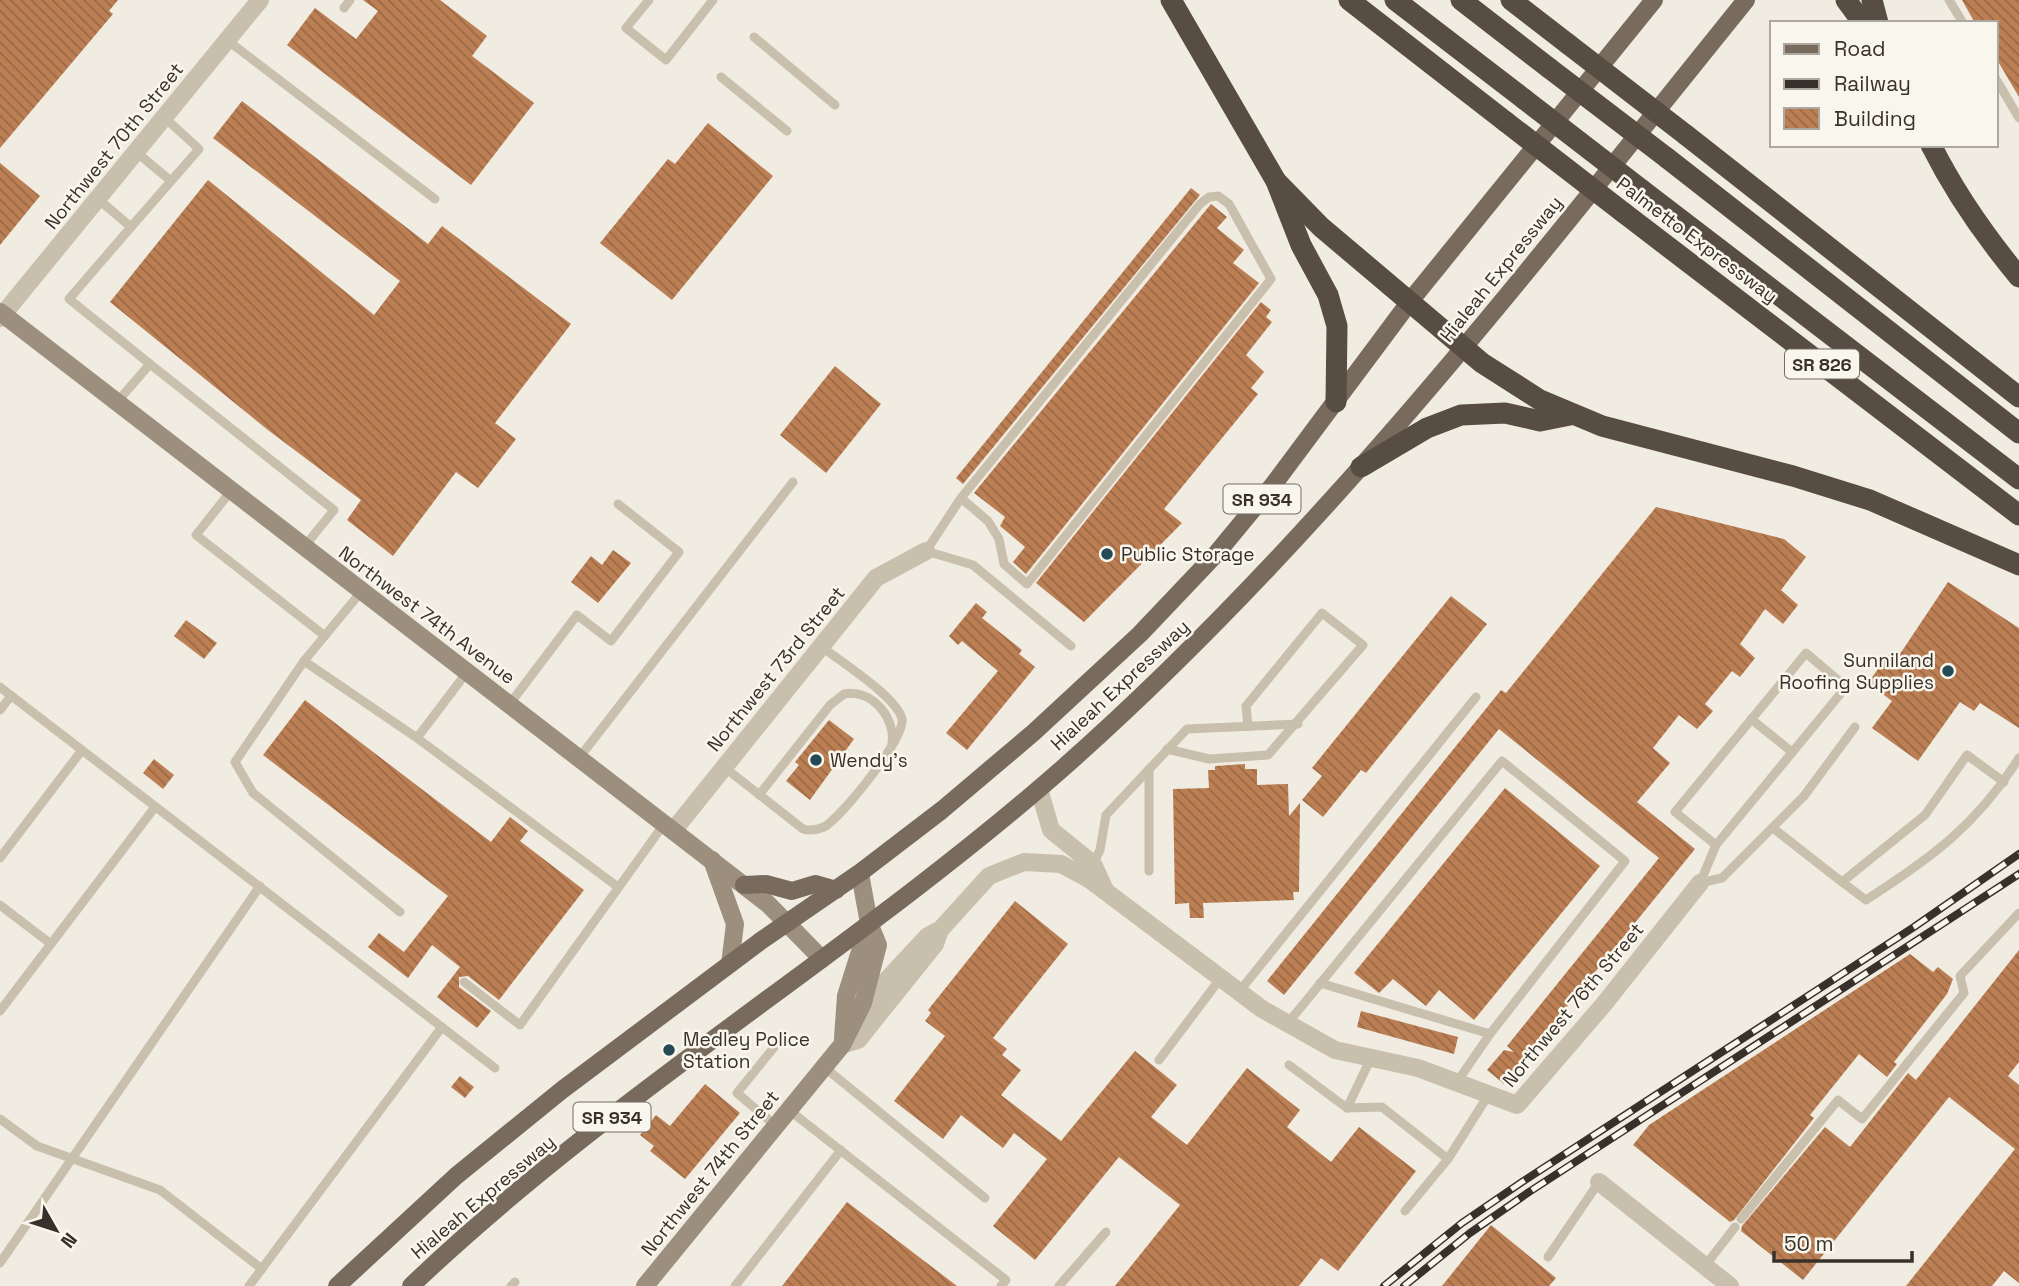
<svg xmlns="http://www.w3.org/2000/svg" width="2019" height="1286" viewBox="0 0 2019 1286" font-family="'Space Grotesk',sans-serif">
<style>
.building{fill:url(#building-back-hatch)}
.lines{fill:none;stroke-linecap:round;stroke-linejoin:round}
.lane{stroke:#c9bfad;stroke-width:9}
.street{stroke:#c9bfad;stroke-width:18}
.secondary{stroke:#9c8f7e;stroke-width:18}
.primary{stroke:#786b5e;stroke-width:18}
.highway{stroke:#584d43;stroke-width:21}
.rail-casing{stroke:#38312b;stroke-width:8}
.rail{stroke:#f9f6ed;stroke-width:5;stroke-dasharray:16;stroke-linecap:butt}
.highway-bridge{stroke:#584d43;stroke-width:21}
.poi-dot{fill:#244a56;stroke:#f9f6ed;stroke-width:2.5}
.labels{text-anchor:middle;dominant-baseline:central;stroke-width:5;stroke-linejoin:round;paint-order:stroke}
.shield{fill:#f9f6ed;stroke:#726c65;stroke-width:2}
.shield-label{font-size:18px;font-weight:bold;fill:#38312b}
.street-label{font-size:19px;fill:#38312b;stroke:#f9f6ed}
.poi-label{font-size:19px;fill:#38312b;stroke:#f9f6ed;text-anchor:start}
</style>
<defs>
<pattern id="building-back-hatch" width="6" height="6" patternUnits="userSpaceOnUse" patternTransform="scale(1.75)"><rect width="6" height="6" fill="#bc7f54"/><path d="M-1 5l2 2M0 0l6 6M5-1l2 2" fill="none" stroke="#9a6946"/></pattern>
</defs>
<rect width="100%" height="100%" fill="#f1ece1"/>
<g class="building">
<polygon points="0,0 118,0 109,11 113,14 0,148"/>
<polygon points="363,0 440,0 487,36 472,56 534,103 471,185 287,45 315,8 356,39 378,11"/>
<polygon points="1962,0 2019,0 2019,97 1996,58 1996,23 1975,23"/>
<polygon points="242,101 428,244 442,226 571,324 495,423 516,439 478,488 456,472 393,556 347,520 361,500 268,430 110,302 208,180 374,315 400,281 213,138"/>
<polygon points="708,123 773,176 672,300 600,243 668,159 675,164"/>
<polygon points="0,163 40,196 0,245"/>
<polygon points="1191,188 1200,195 963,484 956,478"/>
<polygon points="1211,204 1227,217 1217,228 1244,250 1233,263 1259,283 1026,574 1013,562 1025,547 1000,526 1005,517 974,493"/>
<polygon points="1261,302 1271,310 1266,317 1272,322 1246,355 1264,372 1251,388 1258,394 1164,509 1182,523 1084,622 1036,583"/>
<polygon points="835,366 881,404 826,473 780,435"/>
<polygon points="1656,507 1784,539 1806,557 1781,590 1798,605 1783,624 1765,609 1740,644 1755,658 1740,677 1732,671 1705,704 1713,711 1697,729 1679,715 1653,748 1670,763 1637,802 1695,849 1504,1084 1487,1070 1504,1050 1514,1052 1507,1046 1659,858 1499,729 1284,995 1267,981 1501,690 1506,693"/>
<polygon points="613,550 631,563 598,603 571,582 591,556 602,565"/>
<polygon points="1948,582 2019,628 2019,728 1980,703 1974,711 1960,702 1918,761 1872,728 1892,701 1868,683 1888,655 1896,660"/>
<polygon points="1451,596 1487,624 1366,773 1361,770 1323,817 1302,800 1322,776 1312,768"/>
<polygon points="976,603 987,612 982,618 1022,650 1019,654 1035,667 967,750 946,733 998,671 962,641 958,645 949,636"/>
<polygon points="186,620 217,643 204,659 174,636"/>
<polygon points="305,700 491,842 510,817 528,831 520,841 584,890 499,1000 468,976 459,977 459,987 491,1011 477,1028 437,997 460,967 432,945 408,978 368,947 379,933 404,952 448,896 263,755"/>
<polygon points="829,720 854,739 810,800 786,781 799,765 795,762"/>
<polygon points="154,759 174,775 163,789 143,773"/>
<polygon points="1245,764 1245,769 1257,769 1257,785 1288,784 1289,816 1300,803 1299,892 1293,892 1294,900 1203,903 1204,918 1190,918 1189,903 1175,904 1173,789 1209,788 1208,770 1215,770 1215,766"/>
<polygon points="1505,788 1600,866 1474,1020 1439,990 1426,1006 1393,979 1379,993 1354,973"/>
<polygon points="1015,901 1068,944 993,1038 1007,1049 1002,1055 1021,1070 1001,1095 1061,1141 1135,1051 1177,1085 1151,1117 1187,1145 1247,1068 1300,1110 1287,1127 1331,1162 1359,1127 1416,1171 1338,1271 1321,1258 1299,1286 1115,1286 1180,1205 1119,1157 1035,1260 993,1226 1047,1159 1014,1133 1003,1148 961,1115 943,1139 894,1101 945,1036 925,1021 931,1013 928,1010"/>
<polygon points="2019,950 2019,1062 2008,1076 2019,1085 2019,1283 2004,1271 1992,1286 1906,1286 2015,1149 1949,1097 1803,1280 1741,1231 1742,1226 1825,1127 1850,1147 1908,1073 1916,1080"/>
<polygon points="1910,954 1933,972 1938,967 1953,979 1947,994 1894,1062 1897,1064 1887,1077 1859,1054 1810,1115 1814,1118 1734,1220 1730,1222 1633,1145 1649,1125"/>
<polygon points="1361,1011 1458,1037 1454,1054 1357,1027"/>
<polygon points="460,1076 474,1087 465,1098 451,1087"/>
<polygon points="705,1084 740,1113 685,1179 650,1151 654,1146 640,1135 656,1115 670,1126"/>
<polygon points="847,1202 957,1286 782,1286"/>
<polygon points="1491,1225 1556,1278 1549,1286 1442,1286"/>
</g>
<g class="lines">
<g class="lane">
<polyline points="649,0 626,28 666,60 713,0"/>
<polyline points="1949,0 1963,23"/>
<polyline points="344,8 350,0"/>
<polyline points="754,37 835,105"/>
<polyline points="227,40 435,199"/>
<polyline points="721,77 787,131"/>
<polyline points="1996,79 2019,118"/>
<polyline points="136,152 171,181"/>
<polyline points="98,199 131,227 69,299 150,364"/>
<polyline points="131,227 199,149 164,117"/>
<polyline points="117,402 150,364 334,510 304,547"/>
<polyline points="231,491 196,535 325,636"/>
<polyline points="961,498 988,521 999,539 1004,564 1027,584 1271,279 1229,204 1218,196 1209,197 1200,204 961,498 926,551 973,565 1071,646"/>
<polyline points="361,592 304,661 417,738"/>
<polyline points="304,661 235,762 253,793 400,912"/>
<polyline points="467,672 417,738 618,887"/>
<polyline points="0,687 495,1068"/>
<polyline points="509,705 577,615 611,641 679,552 618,504"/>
<polyline points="0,710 11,696"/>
<polyline points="1751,719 1792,752"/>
<polyline points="1167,749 1209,759 1268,755 1363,645 1322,613 1246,706 1248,726"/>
<polyline points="579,758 793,482"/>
<path d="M724,767L803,829C810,831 817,830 824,827C841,818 906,737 902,719C897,697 840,661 822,647"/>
<polyline points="1149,769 1149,871"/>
<path d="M759,795L830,705L844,694C871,688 896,718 892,743"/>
<polyline points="1773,828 1842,882 1925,815 1967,755 2004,782"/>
<polyline points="0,858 82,750"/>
<polyline points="1093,864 1100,850 1106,815 1187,729 1298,724"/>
<path d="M1842,882L1866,900C1931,858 1977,825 2019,758"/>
<polyline points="1700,883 1716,845 1846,687 1806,653 1675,812 1716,845"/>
<polyline points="1700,883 1722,878 1804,796 1855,727"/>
<polyline points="0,905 51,944"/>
<polyline points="464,982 520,1025 664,824"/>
<polyline points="1320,983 1490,1034"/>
<polyline points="1238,993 1476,697"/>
<polyline points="0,1011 155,807"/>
<polyline points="1288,1023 1502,761 1625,861 1490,1034 1457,1082"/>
<polyline points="1159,1060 1220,979"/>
<polyline points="1289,1065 1347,1108 1371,1058"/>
<polyline points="824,1067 985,1198"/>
<polyline points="1347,1108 1382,1107 1448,1159 1489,1094"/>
<polyline points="789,1110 1006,1280 1001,1286"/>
<polyline points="0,1119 37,1146 160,1190 262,1269"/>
<polyline points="776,1126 737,1093 780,1040"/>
<polyline points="1405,1211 1448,1159"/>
<polyline points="1741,1219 1838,1100 1862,1119 1964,993 1960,976 2019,913"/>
<polyline points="1548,1257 1599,1182"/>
<polyline points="0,1263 260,886"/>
<polyline points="1705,1266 1735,1227"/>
<polyline points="249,1286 442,1027"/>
<polyline points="511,1286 515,1282"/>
<polyline points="735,1286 841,1150"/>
<polyline points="1059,1286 1106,1232"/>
</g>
<g class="street">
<polyline points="0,318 260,0"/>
<polyline points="1039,789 1051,830 1093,864 1105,890"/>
<polyline points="673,831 876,578 926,551"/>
<polyline points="859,1010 928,936 937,931"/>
<polyline points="842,1045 858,1040 935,944 940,930 989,876 1024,862 1061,864 1089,879 1262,1009 1335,1050 1418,1068 1517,1105 1604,1004 1700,883"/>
<polyline points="1599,1182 1730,1286"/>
</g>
<g class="secondary">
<polyline points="0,312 768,904 822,959"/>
<polyline points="712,860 735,924 730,964"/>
<polyline points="843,1038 846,996 869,923"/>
<polyline points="645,1286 842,1045 863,1003 878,945 869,923 860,874"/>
</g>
<g class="primary">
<polyline points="744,885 766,884 792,891 815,884 836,890"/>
<polyline points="337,1286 456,1176 562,1090 762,940 861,872 942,810 1033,733 1140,634 1216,554 1273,485 1411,300 1654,0"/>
<path d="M411,1286C612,1094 855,951 1063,768C1321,540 1531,266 1746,0"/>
</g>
<g class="highway">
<polyline points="1171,0 1276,181 1301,245 1328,295 1337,326 1336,402"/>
<polyline points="1349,0 1506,122"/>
<polyline points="1395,0 1524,99"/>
<polyline points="1461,0 1549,68"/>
<polyline points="1511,0 1568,44"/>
<polyline points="1846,0 1863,23"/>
<polyline points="1872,0 1878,23"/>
<polyline points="1686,135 2019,397"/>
<path d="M1931,145C1955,193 1985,236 2019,277"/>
<polyline points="1667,158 2019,433"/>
<polyline points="1276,181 1321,227 1482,363 1540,400 1602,426 1793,476 1870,500 2019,565"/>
<polyline points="1642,190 2019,479"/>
<polyline points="1624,213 2019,515"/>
<polyline points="1361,467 1427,428 1461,415 1505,413 1540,421 1570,415"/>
</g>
<defs>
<g id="rail">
<polyline points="1384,1286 1462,1223 1522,1182 1914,927 2019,854"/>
<polyline points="1404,1286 1470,1233 1529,1192 2019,874"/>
</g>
</defs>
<use href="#rail" class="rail-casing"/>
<use href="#rail" class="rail"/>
<g class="highway-bridge">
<polyline points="1568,44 1686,135"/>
<polyline points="1549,68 1667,158"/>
<polyline points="1524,99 1642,190"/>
<polyline points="1506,122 1624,213"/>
</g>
</g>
<g class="poi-dot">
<circle cx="1107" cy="554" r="7"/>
<circle cx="1948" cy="671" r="7"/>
<circle cx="816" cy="760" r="7"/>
<circle cx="669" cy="1050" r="7"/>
</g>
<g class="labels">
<g class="shield">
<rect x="1785" y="349.5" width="74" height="29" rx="5"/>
<rect x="1223.5" y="484.5" width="77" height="29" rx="5"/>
<rect x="573.5" y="1102.5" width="77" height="29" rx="5"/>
</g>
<g class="shield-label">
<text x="1822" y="364">SR 826</text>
<text x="1262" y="499">SR 934</text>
<text x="612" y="1117">SR 934</text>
</g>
<g class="street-label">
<text transform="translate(114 146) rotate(-51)">Northwest 70th Street</text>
<text transform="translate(1697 240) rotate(37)">Palmetto Expressway</text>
<text transform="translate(1501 269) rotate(-51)">Hialeah Expressway</text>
<text transform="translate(427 615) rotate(37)">Northwest 74th Avenue</text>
<text transform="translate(776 669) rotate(-51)">Northwest 73rd Street</text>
<text transform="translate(1120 685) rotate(-43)">Hialeah Expressway</text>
<text transform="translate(1573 1005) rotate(-50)">Northwest 76th Street</text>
<text transform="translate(710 1173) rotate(-51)">Northwest 74th Street</text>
<text transform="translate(483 1197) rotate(-40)">Hialeah Expressway</text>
</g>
<g class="poi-label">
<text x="1121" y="554">Public Storage</text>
<text x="1934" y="660" text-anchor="end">Sunniland<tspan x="1934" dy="22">Roofing Supplies</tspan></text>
<text x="830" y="760">Wendy's</text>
<text x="683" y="1039">Medley Police<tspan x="683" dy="22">Station</tspan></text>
</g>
</g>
<rect x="1770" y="21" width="228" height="126" fill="#f9f6ed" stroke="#aca79f" stroke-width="2"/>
<rect x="1784" y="44" width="35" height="10" fill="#786b5e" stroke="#aca79f" stroke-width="2"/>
<text x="1834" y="56" font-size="21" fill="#38312b">Road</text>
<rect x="1784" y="79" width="35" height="10" fill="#38312b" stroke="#aca79f" stroke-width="2"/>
<text x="1834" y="91" font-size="21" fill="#38312b">Railway</text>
<rect x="1784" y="108" width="35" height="21" fill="url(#building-back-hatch)" stroke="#aca79f" stroke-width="2"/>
<text x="1834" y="126" font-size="21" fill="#38312b">Building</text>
<g transform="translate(56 1230) rotate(129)" stroke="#f9f6ed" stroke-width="5" paint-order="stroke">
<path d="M0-5L12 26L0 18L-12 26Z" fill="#38312b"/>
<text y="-10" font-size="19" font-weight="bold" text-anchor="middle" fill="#38312b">N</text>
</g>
<path d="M1774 1251v10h138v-10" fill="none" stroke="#38312b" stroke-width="3.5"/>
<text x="1784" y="1251" font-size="21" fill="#38312b" stroke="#f9f6ed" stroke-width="5" paint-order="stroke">50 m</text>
</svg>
